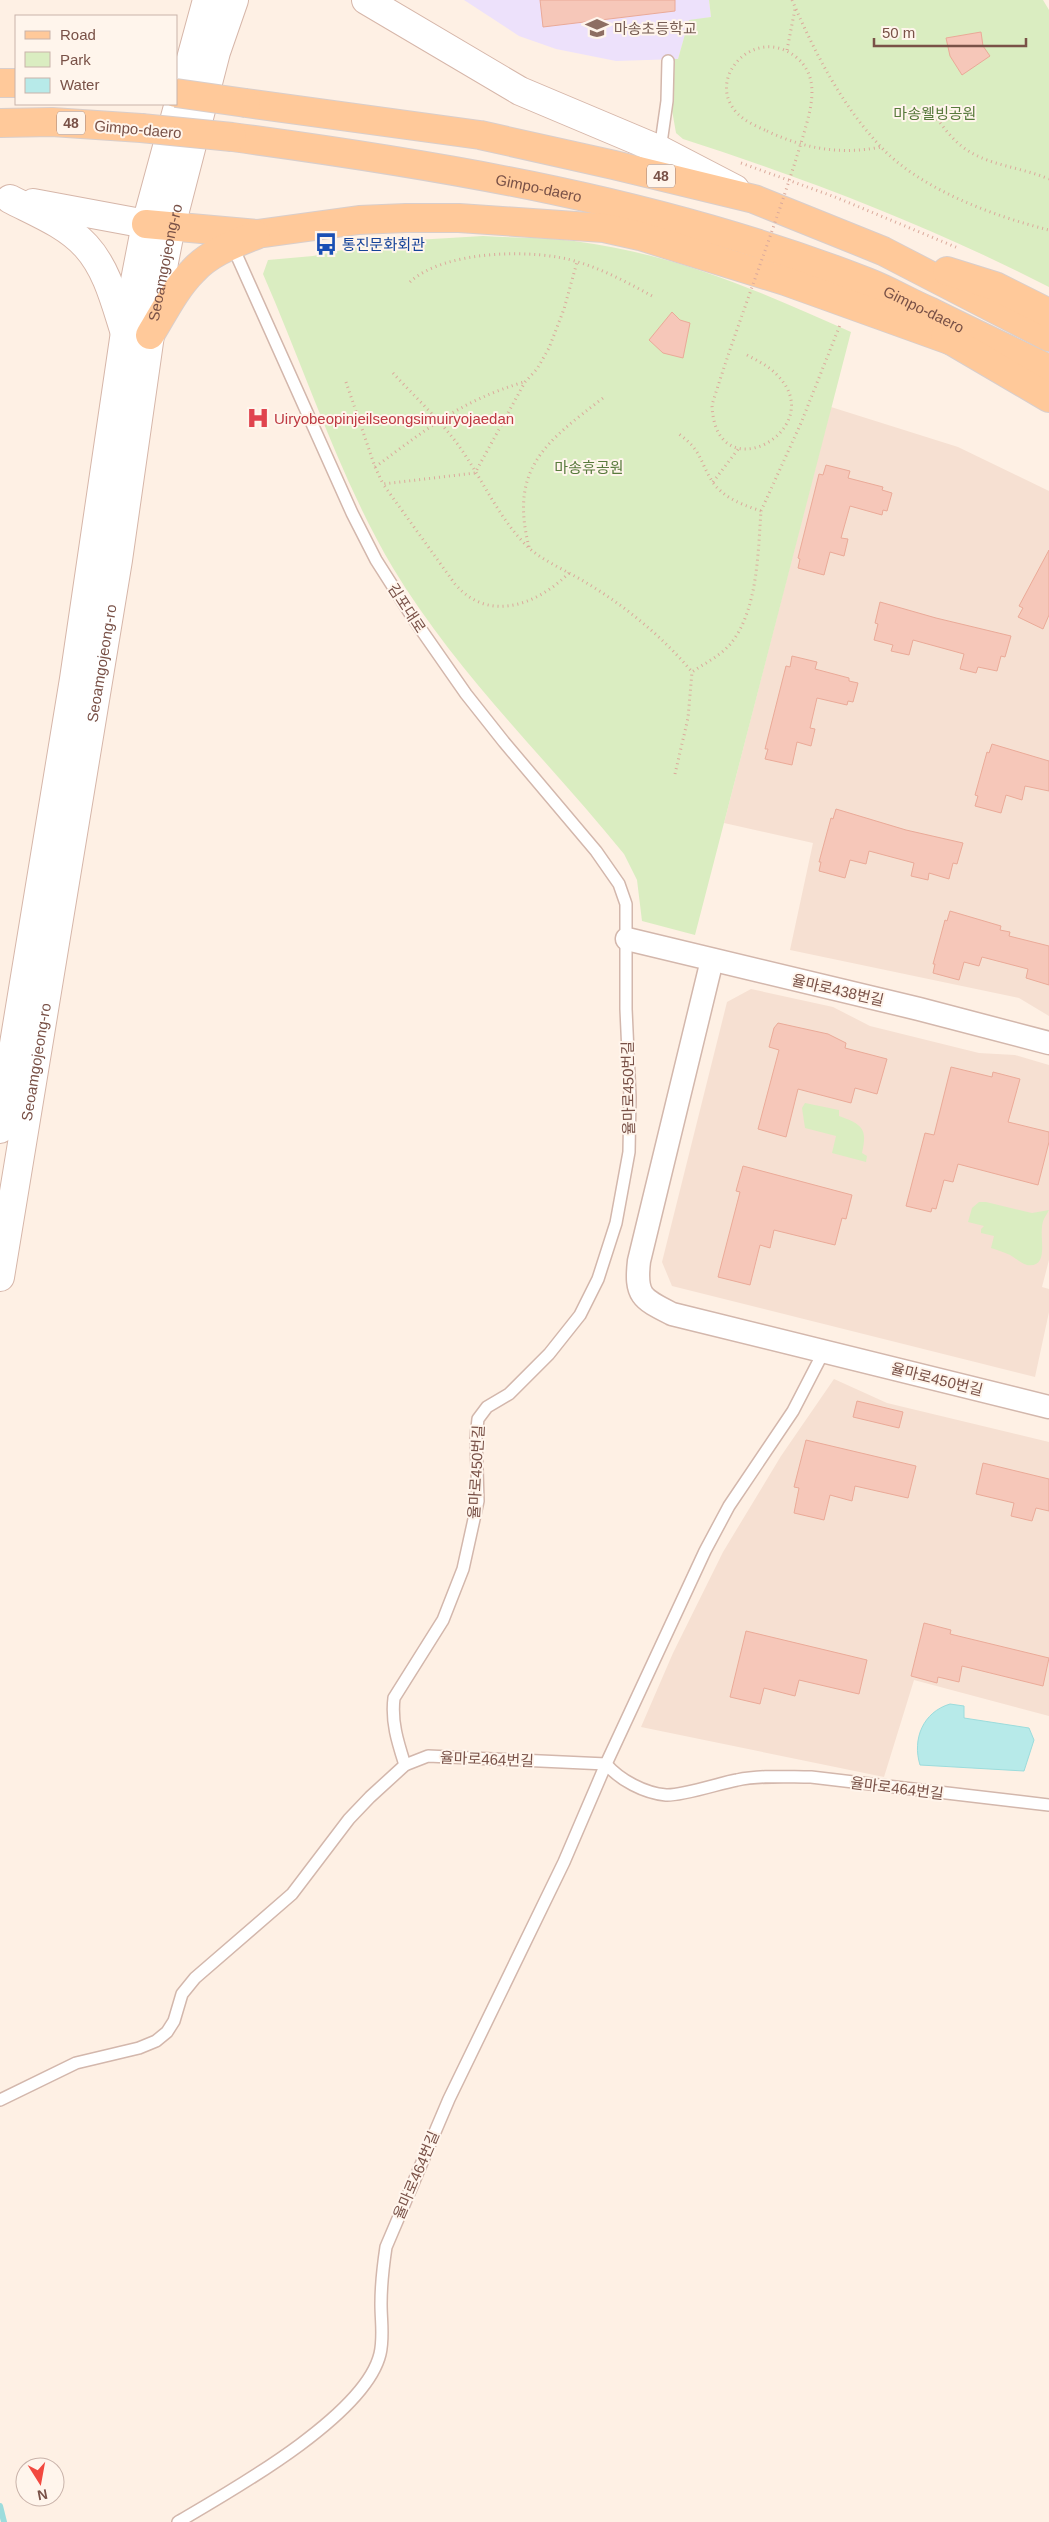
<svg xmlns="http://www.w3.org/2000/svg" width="1049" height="2522" viewBox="0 0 1049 2522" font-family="Arial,'Noto Sans KR',sans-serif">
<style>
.residential{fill:#f6e0d2}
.education{fill:#ede1fb}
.green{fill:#daedc1}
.water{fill:#b7eae9;stroke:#9cdcdc}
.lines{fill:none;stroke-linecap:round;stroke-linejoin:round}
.stream{stroke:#9cdcdc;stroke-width:6}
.building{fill:#f6c7b9;stroke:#eaaa98}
.service-casing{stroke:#d3b7ac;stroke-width:14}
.minor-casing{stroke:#d3b7ac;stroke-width:25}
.secondary-casing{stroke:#d6b6a9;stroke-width:30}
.primary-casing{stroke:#d9cecb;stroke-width:30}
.path{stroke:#dbaa9c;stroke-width:3;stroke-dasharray:1 4;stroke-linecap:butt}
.service{stroke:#fff;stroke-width:11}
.minor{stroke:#fff;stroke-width:22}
.secondary{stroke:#fff;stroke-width:28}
.primary{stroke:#ffc99a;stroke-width:28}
.primary-bridge-casing{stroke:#d9cecb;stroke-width:30;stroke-linecap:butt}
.path-bridge{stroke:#dbaa9c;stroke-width:3;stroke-dasharray:1 4;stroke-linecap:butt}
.primary-bridge{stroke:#ffc99a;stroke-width:28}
.labels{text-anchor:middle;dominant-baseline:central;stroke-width:4;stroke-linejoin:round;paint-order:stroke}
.shield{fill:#fff5ec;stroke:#a18278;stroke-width:1}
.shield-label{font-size:14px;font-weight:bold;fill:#795147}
.education-label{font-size:15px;fill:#785e54;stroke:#fff5ec;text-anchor:start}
.park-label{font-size:15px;fill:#587a3c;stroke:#fff5ec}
.street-label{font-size:15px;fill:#795147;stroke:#fff5ec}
.transit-label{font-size:15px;fill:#164399;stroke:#fff5ec;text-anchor:start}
.health-label{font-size:15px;fill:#be3a42;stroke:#fff5ec;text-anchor:start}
</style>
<rect width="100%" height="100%" fill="#fef0e4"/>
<g class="residential">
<polygon points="831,407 958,447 1049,491 1049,1016 1019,998 790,950 813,843 724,823"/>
<polygon points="751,989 833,1007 870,1026 979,1053 1015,1055 1049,1065 1049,1260 1042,1287 1049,1289 1049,1312 1035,1377 672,1286 662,1262 727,1002"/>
<polygon points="834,1379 887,1403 1049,1442 1049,1716 914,1680 884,1777 641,1727 673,1653 723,1552 781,1456"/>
</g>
<polygon class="education" points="464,0 709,0 711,17 689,21 678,59 616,61 556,49 519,36"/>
<g class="green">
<path d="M709,0H1043L1049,10V287C932,227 808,179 683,139L676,133L672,110L673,59H678L689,20L711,17Z"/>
<path d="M483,236C513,238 544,237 574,241C676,254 759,291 851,332L695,935L642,921L637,880L624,854C547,759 457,674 393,568C340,479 305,370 263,274L268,260L313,256L382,242Z"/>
<path d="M805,1103L839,1110V1116C862,1124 868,1129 862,1153L867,1156L866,1162L832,1153L836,1136L805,1128L802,1108Z"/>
<path d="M979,1202H986L1032,1213L1049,1210C1046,1216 1042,1220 1042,1228C1040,1240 1049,1268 1027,1265C1021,1263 1015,1258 1010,1255C1004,1252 997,1250 991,1248L994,1236L981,1233V1229L984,1226L968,1222L972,1208Z"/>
</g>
<path class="water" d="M950,1704L964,1706V1718L1029,1728L1034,1740L1024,1771L920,1765C912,1739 923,1712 950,1704Z"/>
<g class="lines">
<polyline class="stream" points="0,2506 4,2522"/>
</g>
<g class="building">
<polygon points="540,0 675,0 675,11 543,27"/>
<polygon points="981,32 983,46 990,56 962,75 950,56 946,38"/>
<polygon points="672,312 680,320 690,323 683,358 663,353 649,340"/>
<polygon points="826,465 850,471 848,478 883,487 882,490 892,493 887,511 883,510 882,515 850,506 841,538 848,539 844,556 830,552 824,575 798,568 800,559 798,558 819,474 823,475"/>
<polygon points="1049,550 1049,615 1043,629 1018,617 1023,608 1019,606"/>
<polygon points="880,602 936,618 1011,636 1005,657 1001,656 997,671 978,667 976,673 960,669 964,654 913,640 909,655 891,651 893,645 874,640 878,624 875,623"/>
<polygon points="792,656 817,662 815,669 849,678 849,681 858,683 853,702 848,701 847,705 817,698 810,728 815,729 811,746 797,742 792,765 765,759 768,749 765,749 786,666 790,667"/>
<polygon points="992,744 1049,761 1049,791 1025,786 1022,800 1006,795 1001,813 975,806 978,796 975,795 987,752 989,753"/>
<polygon points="836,809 906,830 963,843 957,864 953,863 949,879 929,873 928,880 911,876 914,863 869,851 866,864 850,860 845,878 819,871 821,862 819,862 831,818 833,819"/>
<polygon points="950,911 1001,926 1000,930 1010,932 1009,936 1049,946 1049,985 1026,978 1028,969 982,957 979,966 964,962 959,980 933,973 935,964 933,964 945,920 947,921"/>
<polygon points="778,1023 828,1034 846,1043 845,1048 887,1059 877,1094 855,1088 851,1103 798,1089 786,1137 758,1129 779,1050 769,1047 774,1028"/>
<polygon points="951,1067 992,1077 993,1072 1020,1079 1008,1122 1049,1132 1049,1142 1038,1185 958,1164 953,1182 944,1180 936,1209 932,1208 931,1212 906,1206 925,1133 934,1135"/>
<polygon points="743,1166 852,1195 846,1219 842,1218 835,1245 774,1230 770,1248 760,1245 750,1285 718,1277 740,1192 736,1191"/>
<polygon points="857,1401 903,1412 899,1428 853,1417"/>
<polygon points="806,1440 916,1466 908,1498 855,1486 852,1501 830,1495 824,1520 794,1513 799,1488 794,1487"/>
<polygon points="983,1463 1049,1479 1049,1511 1036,1508 1032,1521 1011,1516 1014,1503 976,1494"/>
<polygon points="924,1623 951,1630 950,1634 1049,1658 1043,1686 962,1666 959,1682 938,1677 937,1683 911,1676"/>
<polygon points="746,1631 867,1660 859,1694 799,1680 795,1696 764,1688 760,1704 730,1697"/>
</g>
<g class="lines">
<defs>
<g id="service">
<polyline points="660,150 667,101 668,61"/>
<path d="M232,245L352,513L376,560L413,618L466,694L504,742L596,851L619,884L626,904V1009L630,1097L629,1152L616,1223L598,1279L580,1315L549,1354L509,1394L487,1407L478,1419L476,1437L478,1501L463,1569L443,1620L394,1698C391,1722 398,1743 405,1765"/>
<path d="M0,2100L76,2063L139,2048L156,2041L167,2032L174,2021L182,1994L195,1978L292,1894L349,1819L370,1797L405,1765L428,1756L606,1764C620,1780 644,1793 666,1795C682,1796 720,1783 737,1780C761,1775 786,1777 811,1777L1049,1805"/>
<path d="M178,2522C231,2491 365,2416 380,2354C384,2337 381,2322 381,2304C381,2285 383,2267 386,2247L449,2099L564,1862L606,1764L705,1551L729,1506L793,1411L824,1351"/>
</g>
<g id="minor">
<polyline points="627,939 919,1009 1049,1043"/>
<path d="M712,960L639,1261C635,1296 642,1299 672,1314L1049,1407"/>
</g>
<g id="secondary">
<polyline points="366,0 520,91 660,150 735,189"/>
<path d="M10,199C35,212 66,224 86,246C107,269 115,302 124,330"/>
<polyline points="33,203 146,224"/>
<polyline points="0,1129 74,679 125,332 146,224 207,0"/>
<path id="s1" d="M0,1277L118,560L150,335L171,226L216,52L234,0"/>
</g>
<g id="primary">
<polyline points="0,83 16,83"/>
<polyline points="246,103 480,135 614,165 754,199 883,251 1049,337"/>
<polyline points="0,123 52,122 141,128"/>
<path id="s2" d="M232,137C448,166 663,202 867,282C888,290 908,302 929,311C969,331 1009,350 1049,369"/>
<polyline points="146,224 257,234 359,220 406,218 459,218 604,228 640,236 785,281 952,341"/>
<polyline points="947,271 995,286 1049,313"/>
<path d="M150,335C163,314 175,289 193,271C209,253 234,244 256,235"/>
<polyline points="945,337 1049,398"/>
</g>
</defs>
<use href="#service" class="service-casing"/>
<use href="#minor" class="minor-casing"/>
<use href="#secondary" class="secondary-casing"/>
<use href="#primary" class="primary-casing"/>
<g class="path">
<path d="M792,0C815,53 841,104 880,146C920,189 993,216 1049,230"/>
<polyline points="787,50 795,9"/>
<path d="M937,119C945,129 953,140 964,148C989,166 1021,167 1049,179"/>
<path d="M767,131C805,149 841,155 881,147"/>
<polyline points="741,163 835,197 958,248"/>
<path d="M410,282C444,250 535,248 578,262C605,270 630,284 654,297"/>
<path d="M393,373C415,397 440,420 459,446C483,480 500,521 530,549C547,563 567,571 585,582C624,605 663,637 692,672C705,663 722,655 732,642C758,608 758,551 761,511C743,505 723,498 712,481C699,460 702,451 679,434"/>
<polyline points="346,382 375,467 383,484"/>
<path d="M375,467C427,429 460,401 524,382"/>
<polyline points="713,482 739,448"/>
<polyline points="761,511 801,423 840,325"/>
<path d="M529,547C509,468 546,442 603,398"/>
<path d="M569,573C538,604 489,624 455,584L383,484L475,473L525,382L537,369L549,348L564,309L577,262"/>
<polyline points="675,774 688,718 692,672"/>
</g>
<use href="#service" class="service"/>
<use href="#minor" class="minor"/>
<use href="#secondary" class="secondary"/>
<use href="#primary" class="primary"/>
<defs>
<g id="primary-bridge">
<polyline points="176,93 246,103"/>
<polyline points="141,128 232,137"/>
</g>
</defs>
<use href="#primary-bridge" class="primary-bridge-casing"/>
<path class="path-bridge" d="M747,355C758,361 769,366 778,376C830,429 715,494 712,405C741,311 779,220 806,126C813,101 818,75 796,57C755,24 703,79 738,114C746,122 758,127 767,131"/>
<use href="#primary-bridge" class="primary-bridge"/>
</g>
<defs>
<symbol id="school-bare" viewBox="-9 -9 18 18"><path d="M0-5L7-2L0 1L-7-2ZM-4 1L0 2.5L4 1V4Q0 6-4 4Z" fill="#8d6e63" stroke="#fff5ec" stroke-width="2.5" paint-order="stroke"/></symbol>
<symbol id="bus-bare" viewBox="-9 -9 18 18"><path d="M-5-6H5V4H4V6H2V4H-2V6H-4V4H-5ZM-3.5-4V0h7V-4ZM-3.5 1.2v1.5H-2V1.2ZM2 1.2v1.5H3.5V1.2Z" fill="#1a4fb4" stroke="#fff5ec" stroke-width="2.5" paint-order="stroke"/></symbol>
<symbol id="hospital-bare" viewBox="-9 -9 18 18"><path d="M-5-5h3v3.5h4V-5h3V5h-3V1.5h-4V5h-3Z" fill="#e0444e" stroke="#fff5ec" stroke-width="2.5" paint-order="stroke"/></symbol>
</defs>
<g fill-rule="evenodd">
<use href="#school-bare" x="581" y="12" width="32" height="32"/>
<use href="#bus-bare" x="310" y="228" width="32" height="32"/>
<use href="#hospital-bare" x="242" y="402" width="32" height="32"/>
</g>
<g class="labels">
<g class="shield">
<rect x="57" y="111.5" width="28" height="23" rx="4"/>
<rect x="647" y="164.5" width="28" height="23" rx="4"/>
</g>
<g class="shield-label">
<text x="71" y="123">48</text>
<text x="661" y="176">48</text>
</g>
<g class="education-label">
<text x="614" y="28">마송초등학교</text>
</g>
<g class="park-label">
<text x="935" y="113">마송웰빙공원</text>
<text x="589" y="467">마송휴공원</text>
</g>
<g class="street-label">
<text transform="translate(138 129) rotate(5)">Gimpo-daero</text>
<text stroke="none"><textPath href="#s2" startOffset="311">Gimpo-daero</textPath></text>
<text stroke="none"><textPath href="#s1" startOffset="1028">Seoamgojeong-ro</textPath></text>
<text stroke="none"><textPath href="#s2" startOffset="716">Gimpo-daero</textPath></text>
<text transform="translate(407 608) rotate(57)">김포대로</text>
<text stroke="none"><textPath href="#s1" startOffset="622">Seoamgojeong-ro</textPath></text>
<text transform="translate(838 990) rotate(13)">율마로438번길</text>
<text stroke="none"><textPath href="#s1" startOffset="218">Seoamgojeong-ro</textPath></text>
<text transform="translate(628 1088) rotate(-91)">율마로450번길</text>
<text transform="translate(937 1379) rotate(14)">율마로450번길</text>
<text transform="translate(476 1472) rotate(-87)">율마로450번길</text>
<text transform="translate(487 1759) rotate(2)">율마로464번길</text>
<text transform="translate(897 1788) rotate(7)">율마로464번길</text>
<text transform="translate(416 2175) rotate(-67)">율마로464번길</text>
</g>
<g class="transit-label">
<text x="342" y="244">통진문화회관</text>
</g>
<g class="health-label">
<text x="274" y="418">Uiryobeopinjeilseongsimuiryojaedan</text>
</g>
</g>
<rect x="15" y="15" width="162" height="90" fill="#fff5ec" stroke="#c9b3aa"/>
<rect x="25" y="31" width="25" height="8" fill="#ffc99a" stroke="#c9b3aa"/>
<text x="60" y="40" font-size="15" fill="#795147">Road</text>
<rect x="25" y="52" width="25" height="15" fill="#daedc1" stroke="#c9b3aa"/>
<text x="60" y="65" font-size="15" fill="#795147">Park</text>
<rect x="25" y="78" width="25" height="15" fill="#b7eae9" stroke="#c9b3aa"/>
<text x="60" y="90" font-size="15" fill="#795147">Water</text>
<g transform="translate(40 2482) rotate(169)"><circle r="24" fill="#fff5ec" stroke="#c9b3aa"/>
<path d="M0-4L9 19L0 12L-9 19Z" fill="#f2493f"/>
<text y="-8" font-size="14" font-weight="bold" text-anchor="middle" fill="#795147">N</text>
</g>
<path d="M874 38v8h152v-8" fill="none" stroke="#795147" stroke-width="2.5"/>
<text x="882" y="38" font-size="15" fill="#795147" stroke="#fff5ec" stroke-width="4" paint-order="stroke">50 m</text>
</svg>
